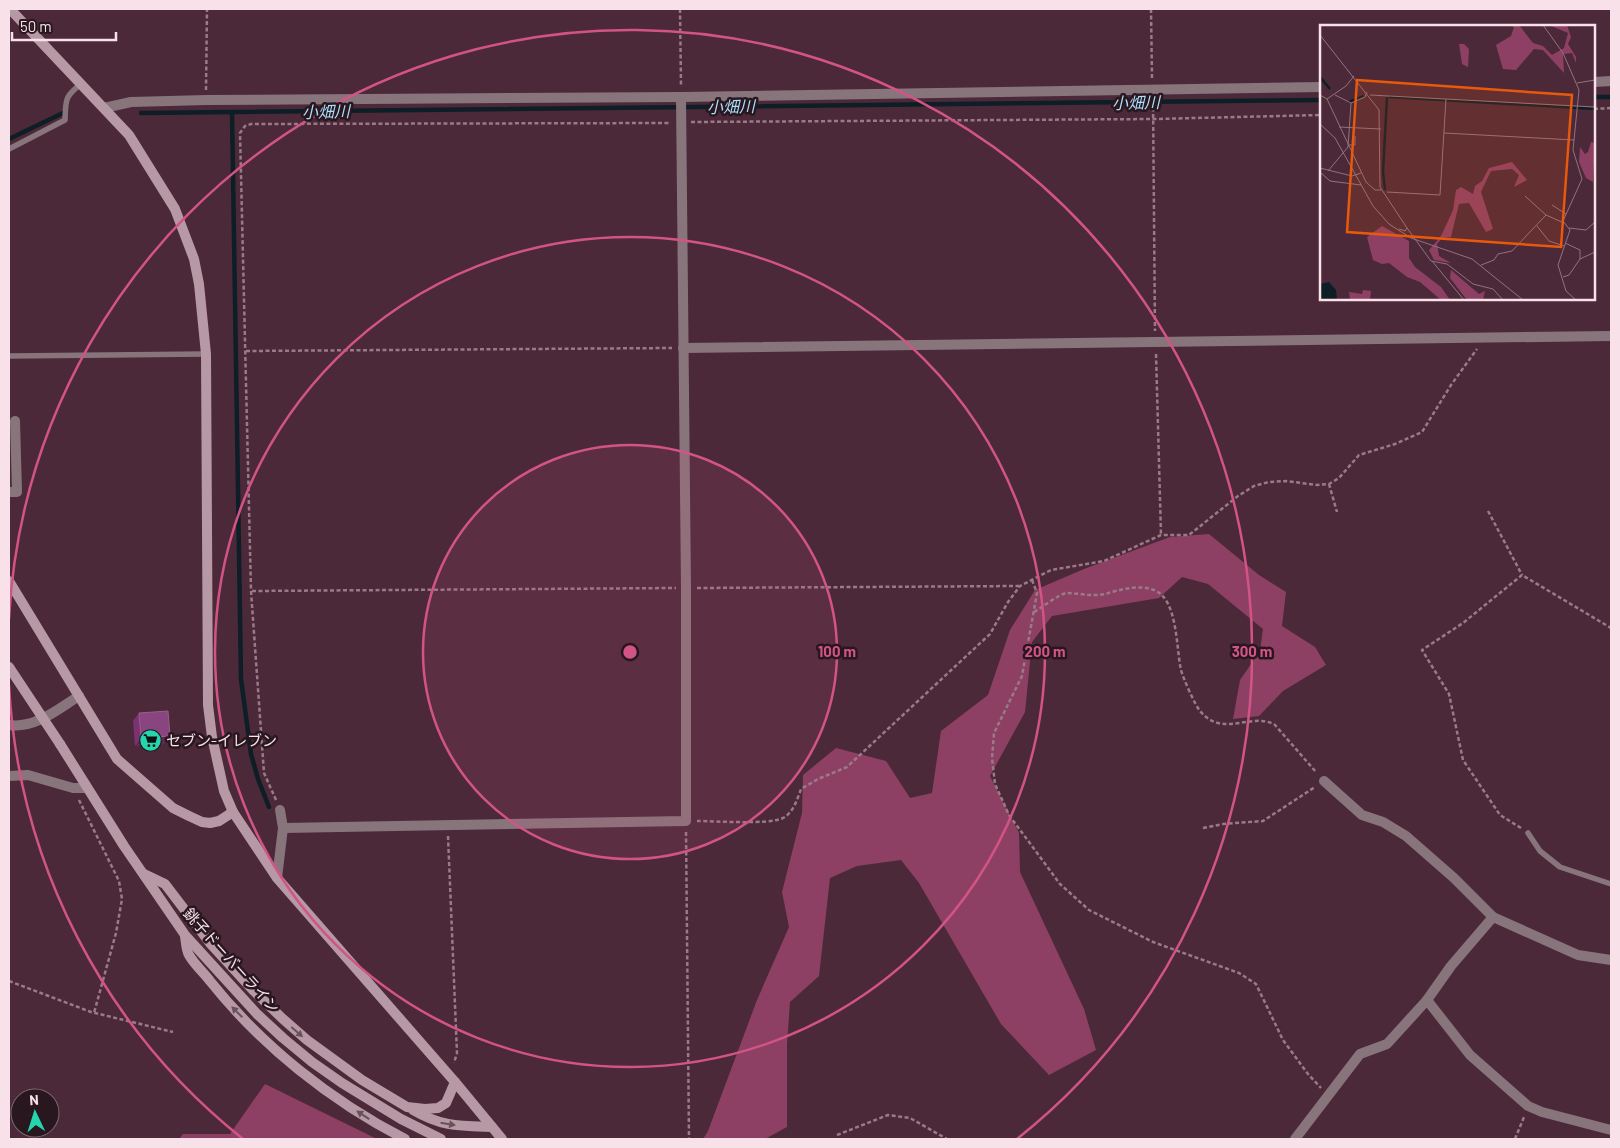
<svg xmlns="http://www.w3.org/2000/svg" width="1620" height="1148" viewBox="0 0 1620 1148" font-family="Barlow,'Noto Sans JP',sans-serif">
<style>
.green{fill:#8d4064}
.lines{fill:none;stroke-linecap:round;stroke-linejoin:round}
.stream{stroke:#0e1e26;stroke-width:4.5}
.path{stroke:#997b87;stroke-width:2.5;stroke-dasharray:4 2.5;stroke-linecap:butt}
.lane{stroke:#88757c;stroke-width:5.5}
.street{stroke:#88757c;stroke-width:10}
.secondary{stroke:#b699a4;stroke-width:10}
.secondary-bridge{stroke:#b699a4;stroke-width:10}
.wall{fill:#7b3271}
.shaded-wall{fill:#622755}
.building{fill:#88457e;stroke:#9a5d8f}
.oneway{fill:#68525a}
.ring{fill:none;stroke:#d25486;stroke-width:2.5}
.labels{text-anchor:middle;dominant-baseline:central;stroke-width:5;stroke-linejoin:round;paint-order:stroke}
.poi-label{font-size:15px;fill:#f9e1ea;stroke:#28171e;text-anchor:start}
.street-label{font-size:15px;fill:#f9e1ea;stroke:#28171e}
.water-label{font-size:16px;font-style:italic;fill:#abdefb;stroke:#28171e}
.inset-river{fill:none;stroke:#0e1e26;stroke-width:2.5}
.inset-road{fill:none;stroke:#91737f;stroke-width:1}
.view{fill:#e8590c;fill-opacity:0.15;stroke:#e8590c;stroke-width:2.5}
.inset-edge{fill:none;stroke:#f9e1ea;stroke-width:2.5}
.centre{fill:#d25486;stroke:#28171e;stroke-width:2.5}
.ring-label{font-size:15px;text-anchor:middle;font-weight:bold;fill:#d25486;stroke:#28171e;stroke-width:5;stroke-linejoin:round;paint-order:stroke}
</style>
<rect width="100%" height="100%" fill="#4c2938"/>
<g class="green">
<polygon points="1209,534 1259,575 1286,592 1282,626 1315,647 1326,665 1283,691 1259,716 1233,719 1240,680 1260,651 1263,629 1208,584 1182,577 1159,598 1052,616 1032,642 1025,712 990,776 1019,833 1020,872 1084,1009 1096,1050 1049,1075 1001,1024 919,883 901,860 857,866 830,878 819,976 790,1002 787,1044 787,1127 765,1139 703,1139 708,1131 757,1000 789,927 782,892 802,813 803,775 836,748 886,761 910,798 932,793 941,731 988,695 1010,630 1035,590 1084,569 1170,537"/>
<polygon points="265,1084 377,1139 179,1139 183,1134 230,1134"/>
</g>
<g class="lines">
<g class="stream">
<polyline points="1594,97 1611,97"/>
<polyline points="232,112 241,679 251,754 258,779 269,807"/>
<polyline points="141,113 1321,100"/>
<polyline points="9,139 63,113"/>
</g>
<g class="path">
<polyline points="680,9 681,85"/>
<polyline points="1151,9 1152,78"/>
<polyline points="206,90 207,9"/>
<polyline points="1153,101 1155,331"/>
<polyline points="1594,109 1611,108"/>
<polyline points="691,122 1154,119 1321,115"/>
<polyline points="246,351 672,348"/>
<polyline points="1156,354 1161,535"/>
<polyline points="1329,484 1337,512"/>
<polyline points="1488,511 1522,575"/>
<polyline points="1032,580 1037,593 1022,676 994,733 992,758 995,784 1009,815 1060,884 1089,910 1153,942 1239,973 1256,984 1283,1040 1308,1074 1321,1088"/>
<polyline points="697,588 1020,586"/>
<polyline points="252,591 676,588"/>
<path d="M1034,612C1041,608 1059,594 1067,593C1079,593 1092,597 1105,594C1119,590 1138,584 1154,590C1178,599 1176,648 1181,670C1183,678 1195,705 1200,711C1223,739 1252,711 1275,725L1316,772"/>
<polyline points="79,800 119,881 122,899 116,933 94,1013"/>
<polyline points="276,800 264,773 251,591 240,133 245,126 251,124 671,123"/>
<path d="M697,821C716,821 768,825 783,818C793,813 797,800 801,789L818,779L847,767L990,634L1008,602L1020,586L1051,570L1104,561L1161,535H1189L1238,496L1254,486L1269,482L1286,481L1317,485L1329,484L1339,478L1359,455L1395,444L1422,432L1451,385L1477,349"/>
<polyline points="1203,828 1223,824 1263,821 1315,787"/>
<polyline points="1521,828 1500,815 1463,760 1449,694 1422,650 1463,623 1522,575 1611,628"/>
<polyline points="686,832 689,1139"/>
<polyline points="448,836 457,1053 454,1063"/>
<polyline points="9,981 91,1012 173,1032"/>
<polyline points="837,1135 888,1115 910,1118 947,1139"/>
<polyline points="1515,1139 1524,1117"/>
</g>
<g class="lane">
<path d="M9,149L65,120C66,100 64,97 81,84"/>
<polyline points="9,356 206,354"/>
<polyline points="1528,833 1540,851 1560,867 1611,884"/>
</g>
<g class="street">
<polyline points="1594,82 1611,81"/>
<polyline points="104,108 131,102 206,100 681,97 1321,87"/>
<polyline points="683,348 1611,336"/>
<polyline points="9,492 17,492 15,421"/>
<path d="M9,725C35,729 58,709 79,696"/>
<polyline points="9,776 28,775 73,788 86,788"/>
<polyline points="1324,781 1362,815 1383,822 1406,836 1454,878 1493,917 1578,955 1611,960"/>
<polyline points="283,828 686,821 686,588 681,97"/>
<polyline points="277,878 283,828 280,810"/>
<polyline points="1427,1000 1470,1055 1528,1106 1542,1112 1611,1130"/>
<polyline points="1295,1139 1360,1054 1387,1044 1427,1000 1451,966 1493,917"/>
</g>
<g class="secondary">
<polyline points="10,9 129,135 175,209 194,259 199,284 206,354 208,705 212,737 224,791 233,812 277,878 455,1082 502,1139"/>
<polyline points="9,581 117,759 173,808 189,816 202,822 210,823 219,821 233,812"/>
<polyline points="60,744 124,846 185,935 257,1014 283,1038 312,1062 342,1083 401,1119 441,1139"/>
<polyline points="144,874 165,884 210,943 254,991 283,1019 307,1040 362,1080 407,1107 425,1109 438,1108 446,1103 455,1082"/>
<path d="M185,936C186,942 186,950 189,955C194,964 204,973 210,981C262,1046 331,1101 405,1139"/>
<path d="M413,1110C442,1127 459,1126 492,1127"/>
</g>
<polyline class="secondary-bridge" points="9,667 60,744"/>
</g>
<polygon class="wall" points="139,713 164,744 135,746 133,721"/>
<polygon class="shaded-wall" points="170,736 164,744 135,746 141,738"/>
<polygon class="building" points="168,711 170,736 141,738 139,713"/>
<defs><path id="oneway-solid" d="M-6-.8H1V-3.2L6.5 0L1 3.2V.8H-6Z" transform="scale(1.25)"/></defs>
<g class="oneway">
<use href="#oneway-solid" transform="translate(237 1012) rotate(-135)"/>
<use href="#oneway-solid" transform="translate(297 1032) rotate(41)"/>
<use href="#oneway-solid" transform="translate(363 1115) rotate(-147)"/>
<use href="#oneway-solid" transform="translate(448 1124) rotate(9)"/>
</g>
<circle cx="630" cy="652" r="207" fill="#d25486" fill-opacity=".12"/>
<g class="ring">
<circle cx="630" cy="652" r="207"/>
<circle cx="630" cy="652" r="415"/>
<path d="M243 1139A622 622 0 0 1 9 685M9 619A622 622 0 1 1 1017 1139"/>
</g>
<defs>
<symbol id="supermarket-disc" viewBox="-11 -11 22 22"><circle r="9.5" fill="#24d5ae" stroke="#28171e"/><path d="M-6-5.5h2.5l.6 2H6L4.5 2H-2.5L-4.4-4H-6ZM-1.5 3.2a1.3 1.3 0 1 0 .1 0ZM3 3.2a1.3 1.3 0 1 0 .1 0Z" fill="#111"/></symbol>
</defs>
<g fill-rule="evenodd">
<use href="#supermarket-disc" x="138" y="728" width="25" height="25"/>
</g>
<g class="labels">
<g class="poi-label">
<text x="166" y="740">セブン-イレブン</text>
</g>
<g class="street-label">
<text transform="translate(232 960) rotate(48)">銚子ドーバーライン</text>
</g>
<g class="water-label">
<text transform="translate(1136 102) rotate(-1)">小畑川</text>
<text transform="translate(731 106) rotate(-1)">小畑川</text>
<text transform="translate(326 111) rotate(-1)">小畑川</text>
</g>
</g>
<g transform="translate(1320 25)">
<rect width="275" height="275" fill="#4c2938"/>
<path d="M189,0H199L213,18L223,21L232,30L244,23L248,8L229,0H247L251,12L248,19L256,32V38L252,28L243,29L244,48L223,25L214,24L196,45L183,44L176,20L191,11L194,2ZM139,19H144L149,24L148,42L142,39ZM271,117L275,118L273,157L266,153L259,137L260,122L265,129L268,127ZM192,137L207,155L194,162L199,150L192,144L171,146L161,167L173,204L166,207L149,178L139,179L131,212L122,213L117,219L119,231L131,238L114,235L109,225L121,211L133,185L136,165L141,162L153,169L155,161L162,156L169,143ZM62,201L89,216V233L95,242L121,262L130,275H121L100,257L87,252L69,238L62,239L53,235L47,212ZM131,245L159,269L165,266L163,275H147L130,253ZM43,265L51,266L50,275H30L29,267L42,269Z" fill="#8d4064"/>
<path d="M9,257L16,265L17,275H0V259Z" fill="#0e1e26"/>
<path class="inset-river" d="M0,52L10,64M69,72L275,84M29,77L44,71M65,165L63,147L67,72"/>
<path class="inset-road" d="M223,0L243,28L259,65L253,125L262,154L243,196L250,205L238,240L246,266L256,275M0,10L59,85L60,162L87,203M257,58L275,55M0,70L7,74L46,157L55,165H61M15,70L31,78L45,72L47,67M50,70L275,82M7,74L26,61L34,51M0,99L15,113L53,181L69,199L91,213L152,234L203,275M19,102L61,104M124,108L254,115M28,120H35V111M0,143L32,151L41,148M8,146L28,122L31,78M1,148L10,156L41,160M67,167L120,170L126,74M205,171L226,190L244,198M232,180L246,189M217,201L229,216L244,221M249,203L266,205L275,197M79,204L85,206L87,203L111,236L127,239L153,259L173,264L183,275M245,218L260,225V234M112,236L144,275M161,240L174,235L178,229L192,226L226,190M243,252L249,250L260,234L275,227"/>
<path class="view" d="M37,55L252,70L241,222L27,207Z"/>
<rect width="275" height="275" class="inset-edge"/>
</g>
<circle cx="630" cy="652" r="8" class="centre"/>
<g class="ring-label">
<text x="837" y="657">100 m</text>
<text x="1045" y="657">200 m</text>
<text x="1252" y="657">300 m</text>
</g>
<rect width="1620" height="1148" fill="none" stroke="#f9e1ea" stroke-width="20"/>
<g transform="translate(35 1113) rotate(356)"><circle r="24" fill="#28171e" stroke="#7c6870"/>
<path d="M0-4L9 19L0 12L-9 19Z" fill="#24d5ae"/>
<text y="-8" font-size="14" font-weight="bold" text-anchor="middle" fill="#f9e1ea">N</text>
</g>
<path d="M12 32v8h104v-8" fill="none" stroke="#f9e1ea" stroke-width="2.5"/>
<text x="20" y="32" font-size="15" fill="#f9e1ea" stroke="#28171e" stroke-width="4" paint-order="stroke">50 m</text>
</svg>
